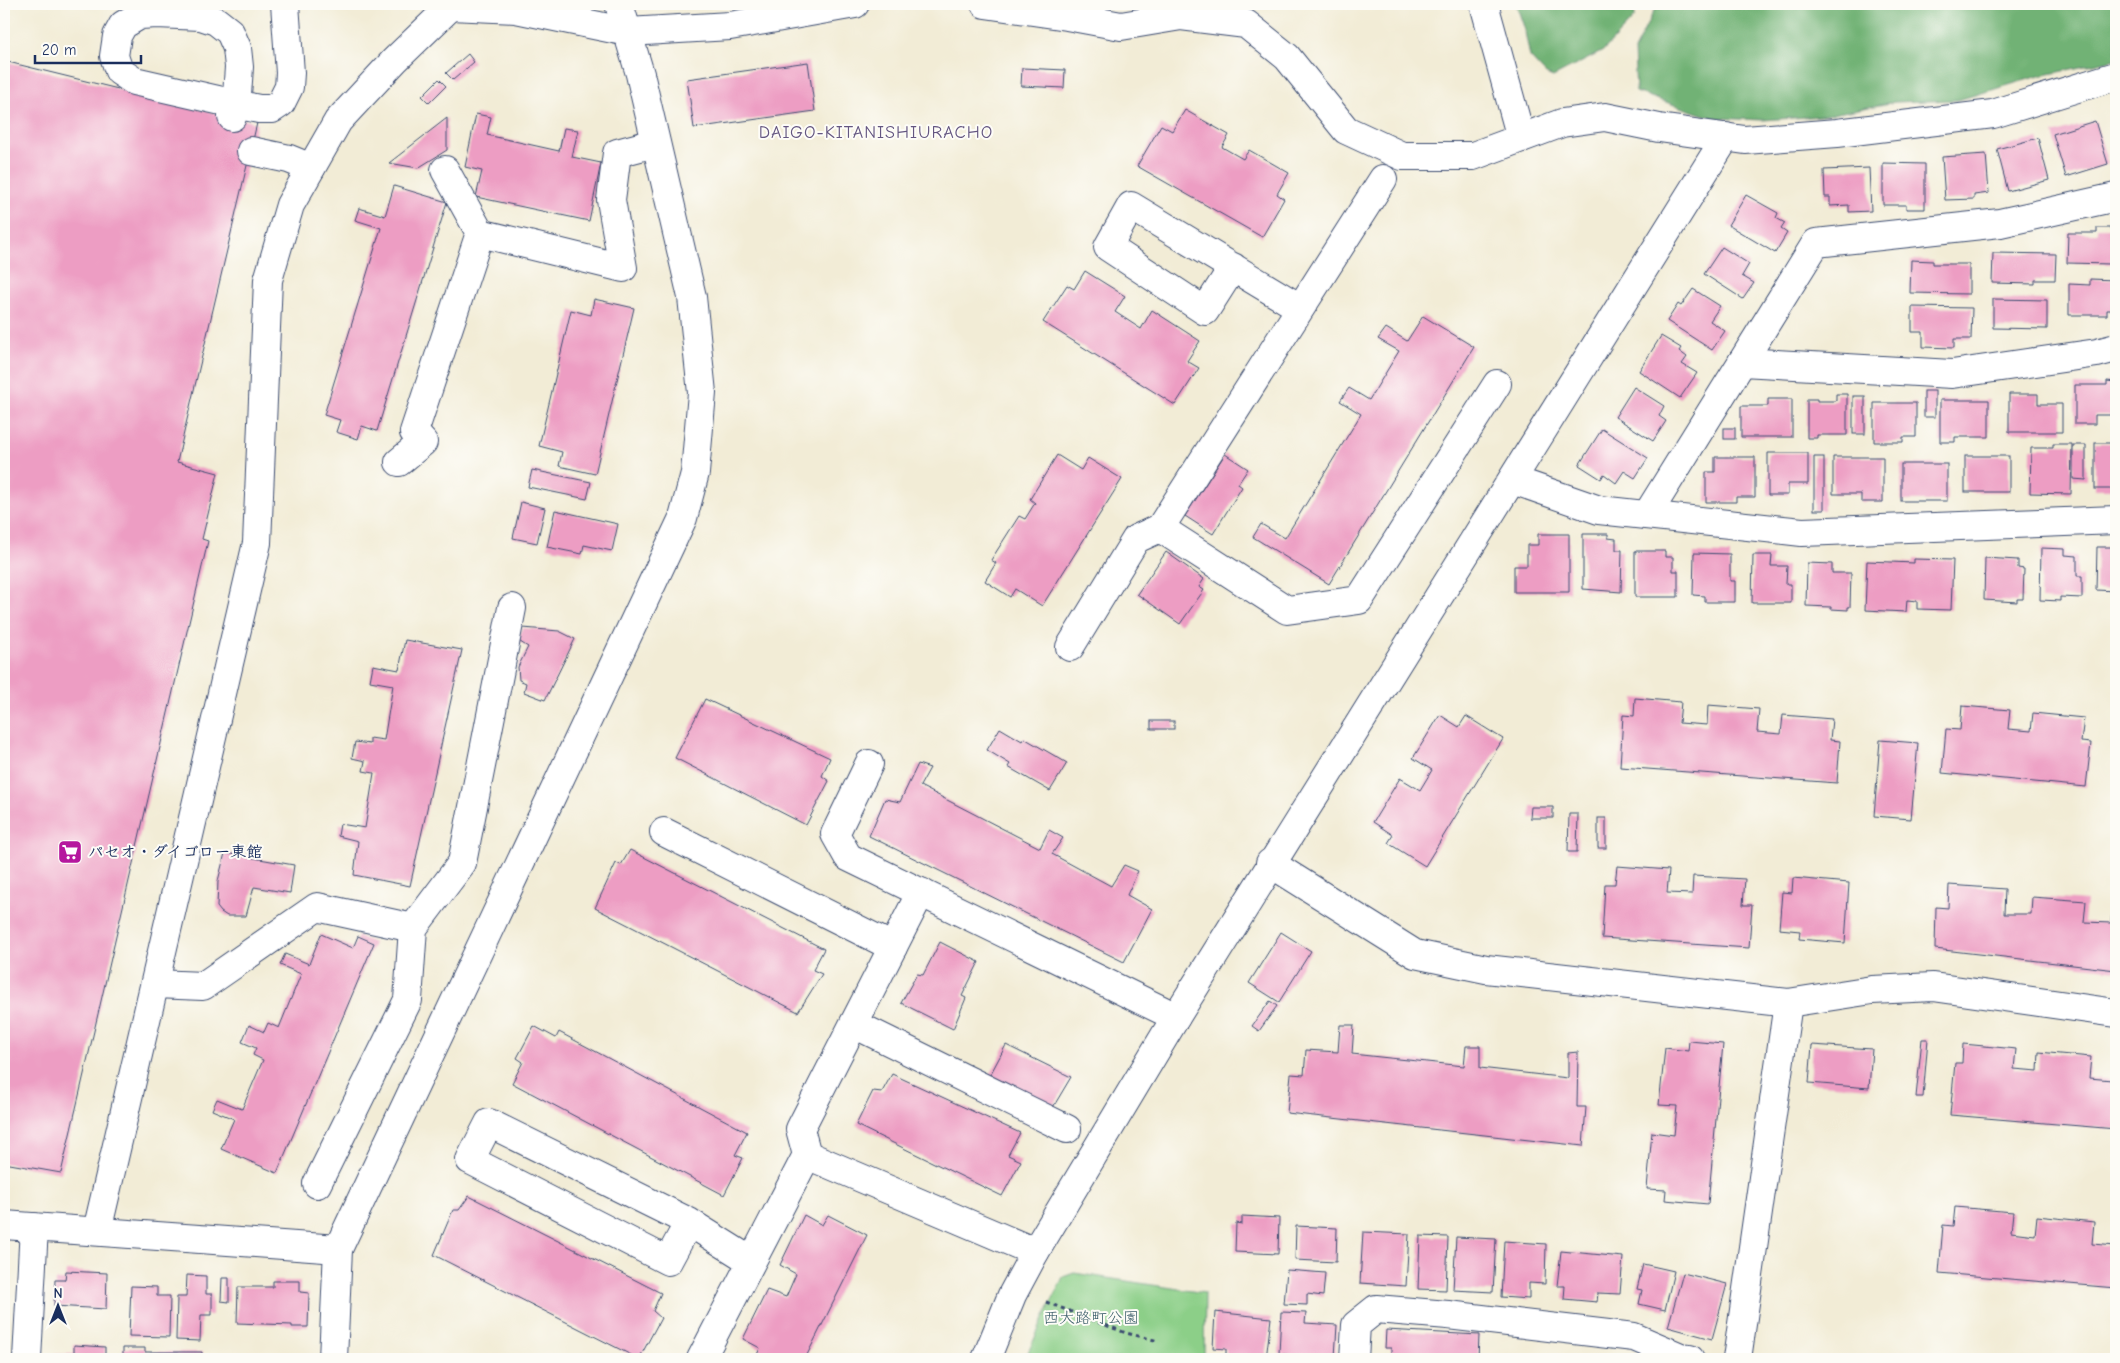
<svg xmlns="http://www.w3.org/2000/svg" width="2120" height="1363" viewBox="0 0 2120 1363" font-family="'Comic Neue','Klee One',sans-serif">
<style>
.green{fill:#8ccf88;stroke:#547f73}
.forest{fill:#71b274;stroke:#467069}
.building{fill:#ed9dc3}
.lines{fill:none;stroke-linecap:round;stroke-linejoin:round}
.minor-casing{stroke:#3b4b70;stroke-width:30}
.path{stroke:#3b4b70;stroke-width:3;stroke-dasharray:4 4;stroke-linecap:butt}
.minor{stroke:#fff;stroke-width:28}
.labels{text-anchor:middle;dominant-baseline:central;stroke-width:4;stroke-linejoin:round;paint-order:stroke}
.poi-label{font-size:16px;font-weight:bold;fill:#1b2f5e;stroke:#fdfcf7;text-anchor:start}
.park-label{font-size:16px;fill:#3d5f6b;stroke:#fdfcf7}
.neighbourhood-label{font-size:18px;letter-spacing:1px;fill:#645681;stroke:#fdfcf7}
</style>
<rect width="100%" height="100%" fill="#fdfcf7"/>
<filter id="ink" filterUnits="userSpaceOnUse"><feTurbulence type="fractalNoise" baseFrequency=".02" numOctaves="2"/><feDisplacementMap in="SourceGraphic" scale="10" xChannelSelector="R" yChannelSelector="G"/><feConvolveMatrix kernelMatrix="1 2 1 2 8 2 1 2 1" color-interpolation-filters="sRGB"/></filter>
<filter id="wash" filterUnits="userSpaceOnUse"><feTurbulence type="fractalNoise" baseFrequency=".0096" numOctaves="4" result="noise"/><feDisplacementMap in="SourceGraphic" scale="20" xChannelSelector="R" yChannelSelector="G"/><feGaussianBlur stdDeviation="1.12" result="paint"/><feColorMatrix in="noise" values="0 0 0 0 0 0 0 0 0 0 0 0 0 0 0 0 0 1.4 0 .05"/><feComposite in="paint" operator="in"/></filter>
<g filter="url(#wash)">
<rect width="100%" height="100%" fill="#f2ecd6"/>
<polygon class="green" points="1074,1273 1205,1293 1204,1359 1025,1359 1063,1277"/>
<g class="forest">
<polygon points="1516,4 1637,4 1634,18 1603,51 1553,77 1546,74 1530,57 1524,27"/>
<polygon points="1661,4 2116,4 2116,59 2036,77 1958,100 1895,102 1822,116 1763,120 1713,118 1636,92 1634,50 1656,7"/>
</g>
<g id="blocks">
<g class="building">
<polygon points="468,54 474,62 453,80 446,73"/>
<polygon points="4,61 257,123 177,462 218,473 202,539 208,541 61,1173 4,1163"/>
<polygon points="808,62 815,111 694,128 687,79"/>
<polygon points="1022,68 1065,70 1064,88 1021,86"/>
<polygon points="439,79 446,86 429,103 422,96"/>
<polygon points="1185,110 1229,135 1222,147 1243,159 1249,150 1289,173 1277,194 1284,199 1262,237 1137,166 1161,125 1172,131"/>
<polygon points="476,114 491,117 487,135 559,151 564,128 578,130 572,157 601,163 589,221 476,197 482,171 465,167"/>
<polygon points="447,118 447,150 418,168 389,163"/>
<polygon points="2095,121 2108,164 2066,177 2053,134"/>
<polygon points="2038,138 2049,180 2008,191 1997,149"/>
<polygon points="1986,154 1989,193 1974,195 1974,199 1945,200 1942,157"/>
<polygon points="1883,163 1925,164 1925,209 1906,209 1906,205 1883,205"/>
<polygon points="1869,168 1871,211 1849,212 1849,205 1830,206 1830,197 1825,197 1824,170"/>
<polygon points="394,186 447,202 377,431 362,426 358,439 336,432 340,420 324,415 381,228 355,220 359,208 385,216"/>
<polygon points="1746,195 1778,213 1776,218 1785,223 1781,229 1787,233 1775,253 1728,225"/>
<polygon points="2097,228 2116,228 2116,258 2111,258 2111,264 2067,263 2068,233 2097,233"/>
<polygon points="1722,247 1749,264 1742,276 1754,283 1743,299 1704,274"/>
<polygon points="1993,253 2056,254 2055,280 2035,280 2035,284 1992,283"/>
<polygon points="1911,260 1933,261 1933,264 1969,264 1969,294 1910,293"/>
<polygon points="1085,271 1125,296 1115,312 1141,329 1152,310 1200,341 1187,361 1199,368 1175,405 1043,322 1067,285 1074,289"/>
<polygon points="2090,279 2116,280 2116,310 2107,310 2107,315 2069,315 2069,284 2090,285"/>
<polygon points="1693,289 1720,306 1710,321 1725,331 1712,350 1667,321 1678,304 1681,306"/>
<polygon points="594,299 634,308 595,474 559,466 562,452 539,446 571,310 591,315"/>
<polygon points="1993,299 2047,300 2047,329 1993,328"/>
<polygon points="1912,307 1972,308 1971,339 1954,339 1954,348 1923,347 1923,332 1912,332"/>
<polygon points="1423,316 1474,347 1329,584 1253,537 1261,524 1285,538 1361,414 1340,401 1349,388 1369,400 1399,351 1378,339 1386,328 1407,341"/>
<polygon points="1661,336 1681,348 1679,351 1687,357 1682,364 1697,373 1680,398 1639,371"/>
<polygon points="2107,381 2116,382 2116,415 2095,415 2095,424 2075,424 2075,385 2107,385"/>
<polygon points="1634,387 1664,406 1659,416 1666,421 1653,441 1615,417"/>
<rect x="1924" y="391" width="11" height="26"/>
<polygon points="1836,394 1847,394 1847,435 1817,435 1817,438 1807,438 1807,399 1817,399 1817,401 1836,401"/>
<polygon points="2009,394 2038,394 2038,404 2062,404 2062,432 2009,432"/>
<rect x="1853" y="396" width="12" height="38"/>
<polygon points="1768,399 1792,399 1792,437 1741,437 1741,406 1768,406"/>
<polygon points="1940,400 1989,400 1989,437 1955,437 1955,442 1940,442"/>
<polygon points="1874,403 1916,403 1916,437 1903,437 1903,442 1874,442"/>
<rect x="1724" y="428" width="11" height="11"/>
<polygon points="1602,429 1648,458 1635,478 1624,471 1616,483 1604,474 1601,479 1579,465"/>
<rect x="2095" y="443" width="21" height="46"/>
<polygon points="2053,444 2072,444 2071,494 2030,493 2031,448 2053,448"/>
<polygon points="2073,445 2086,445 2086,480 2073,479"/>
<polygon points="1768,453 1808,453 1808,484 1788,484 1788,495 1768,495"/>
<polygon points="1225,454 1248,469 1238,484 1242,487 1213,534 1185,516"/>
<polygon points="1057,455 1081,470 1088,458 1122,479 1042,606 1015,589 1010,597 985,581 996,563 991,560 1019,516 1025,519 1035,503 1030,499"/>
<rect x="1965" y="456" width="44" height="36"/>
<polygon points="1715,457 1755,457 1755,497 1736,497 1736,502 1706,502 1706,472 1715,472"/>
<rect x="1814" y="457" width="10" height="53"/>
<polygon points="1833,457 1883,457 1883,502 1861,502 1861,494 1833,494"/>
<rect x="1901" y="464" width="46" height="37"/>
<polygon points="532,470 591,482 587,499 528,487"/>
<polygon points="521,502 545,508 537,543 513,538"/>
<polygon points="555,510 618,524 612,551 584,545 582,554 547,547"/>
<polygon points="1538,534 1569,534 1569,592 1514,592 1514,566 1527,566 1527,545 1538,545"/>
<polygon points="1583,534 1608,534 1608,538 1616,539 1616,550 1622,550 1621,592 1583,589"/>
<polygon points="2097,547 2116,547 2116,591 2096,590"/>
<polygon points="2041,548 2065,549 2065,555 2077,556 2077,576 2082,576 2082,598 2060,597 2060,601 2040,600"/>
<polygon points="1635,551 1665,551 1665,557 1673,557 1673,571 1678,571 1678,597 1635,597"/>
<polygon points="1166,552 1204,579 1199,587 1204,590 1180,624 1137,594"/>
<polygon points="1694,553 1730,554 1730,581 1735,581 1735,602 1705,602 1705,596 1693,595"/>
<polygon points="1753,555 1772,555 1771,566 1787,566 1786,584 1791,584 1791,603 1752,603"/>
<polygon points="1985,558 2018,560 2018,568 2024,569 2023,599 2017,599 2017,602 1984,600"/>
<polygon points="1914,559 1953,560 1951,610 1917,609 1917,601 1907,600 1906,612 1865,610 1867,561 1914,563"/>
<polygon points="1807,563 1832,564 1832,573 1851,573 1850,607 1848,607 1848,610 1831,609 1831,607 1806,606"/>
<polygon points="523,628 559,631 575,639 545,700 524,692 526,683 519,680 518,667 528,647 517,640"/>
<polygon points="405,640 462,650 410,886 354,875 358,841 338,836 340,824 365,828 374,773 363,771 365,761 352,758 355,742 370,744 370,738 384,740 393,685 370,681 373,665 399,670"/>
<polygon points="1635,698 1681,702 1679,723 1707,725 1708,705 1759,709 1757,732 1781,734 1783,715 1832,719 1830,740 1840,741 1837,783 1620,767 1623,715 1634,716"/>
<polygon points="705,699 830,758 822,776 829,781 806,825 675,758"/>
<polygon points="1962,706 2010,710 2008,729 2031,731 2033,713 2084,718 2081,742 2091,743 2086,787 1942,773 1946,729 1960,730"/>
<polygon points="1440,715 1459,727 1466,716 1503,739 1425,866 1388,843 1393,835 1373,822 1400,778 1420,790 1432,770 1413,758"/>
<rect x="1151" y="721" width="23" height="8"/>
<polygon points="1000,728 1022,741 1024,738 1067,763 1050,791 1008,767 1010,764 987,750"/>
<polygon points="1880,740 1918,743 1911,819 1874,816"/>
<polygon points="918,764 930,768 920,786 1040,848 1049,830 1063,838 1052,854 1111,886 1124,865 1138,871 1127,895 1152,909 1124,962 869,836 885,799 900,802"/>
<polygon points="1531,807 1553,807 1553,818 1530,818"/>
<polygon points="1569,814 1578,814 1577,852 1568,852"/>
<rect x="1598" y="818" width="8" height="30"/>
<polygon points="630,850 824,949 813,970 822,974 798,1012 595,908 616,863 621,865"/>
<polygon points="225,853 294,865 290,893 254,887 246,916 227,916 221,912 217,907 218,881"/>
<polygon points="1617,866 1669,870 1667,893 1692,894 1693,876 1745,879 1743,905 1752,905 1749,948 1602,938 1605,884 1615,884"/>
<polygon points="1793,878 1849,883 1845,943 1799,939 1800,931 1779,929 1782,892 1792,893"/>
<polygon points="1949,885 2005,889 2004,914 2031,914 2032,897 2086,901 2084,922 2111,923 2112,906 2116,906 2116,970 1935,949 1936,907 1948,908"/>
<polygon points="1281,932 1311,951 1279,1002 1249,983"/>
<polygon points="321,934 353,948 358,936 374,943 277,1173 221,1149 234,1119 212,1110 217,1099 242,1109 263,1060 253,1055 256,1048 242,1042 249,1025 264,1032 268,1023 279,1028 301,974 280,965 285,954 309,964"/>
<polygon points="940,942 979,962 962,996 966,998 953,1029 901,1003 917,974 923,975"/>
<polygon points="1270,1001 1277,1006 1259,1031 1252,1026"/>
<polygon points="1340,1025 1354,1025 1352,1054 1464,1066 1466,1046 1480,1046 1480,1068 1568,1078 1568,1053 1578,1052 1577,1107 1586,1107 1583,1146 1287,1113 1291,1074 1304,1075 1306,1050 1338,1052"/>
<polygon points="534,1026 556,1038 559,1032 747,1132 735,1155 743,1158 724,1195 512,1083 523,1062 517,1058"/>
<polygon points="1922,1039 1928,1039 1923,1097 1916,1097"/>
<polygon points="1689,1041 1723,1044 1708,1204 1665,1200 1666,1190 1647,1189 1652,1132 1674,1135 1677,1106 1659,1105 1665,1048 1688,1051"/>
<polygon points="1963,1044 2016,1049 2014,1069 2038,1071 2039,1052 2091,1057 2089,1078 2112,1080 2114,1062 2116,1062 2116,1129 1950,1115 1955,1063 1962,1063"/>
<polygon points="1006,1045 1071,1077 1052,1109 989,1077"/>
<polygon points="1812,1045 1872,1049 1869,1088 1809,1083"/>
<polygon points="892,1074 1020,1133 1008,1155 1021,1161 1002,1196 856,1125 873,1091 882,1092"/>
<polygon points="469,1196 661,1293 653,1311 661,1318 639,1359 434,1255 453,1210 459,1210"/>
<polygon points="1955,1207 2013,1212 2011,1232 2035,1235 2037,1216 2094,1222 2092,1244 2116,1246 2116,1288 1939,1273 1943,1225 1953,1226"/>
<polygon points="804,1215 822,1225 828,1215 867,1235 805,1359 761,1359 756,1357 760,1348 743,1339 767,1290 786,1297 796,1274 780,1265"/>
<polygon points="1242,1216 1279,1218 1278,1254 1235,1252 1236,1223 1242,1224"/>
<polygon points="1296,1226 1337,1228 1336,1262 1295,1260"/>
<polygon points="1363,1232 1409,1234 1406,1286 1360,1283"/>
<polygon points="1420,1236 1448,1237 1446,1290 1418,1289"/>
<polygon points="1456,1237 1496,1239 1493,1292 1453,1290"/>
<polygon points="1504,1241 1546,1244 1545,1284 1529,1283 1529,1299 1501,1297"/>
<polygon points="1561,1251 1623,1257 1620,1294 1598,1293 1597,1302 1564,1299 1565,1286 1557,1286"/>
<polygon points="1643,1264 1674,1271 1665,1310 1639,1304 1642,1290 1637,1289"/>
<polygon points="1287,1270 1325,1273 1323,1296 1307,1294 1307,1305 1284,1304"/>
<polygon points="66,1271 107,1273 106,1309 54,1306 55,1280 65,1280"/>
<polygon points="1683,1273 1727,1284 1712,1339 1668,1327"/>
<polygon points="187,1275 206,1276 206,1294 212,1294 212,1315 201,1315 200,1341 176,1340 177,1297 186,1297"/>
<polygon points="222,1278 229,1278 229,1302 221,1301"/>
<polygon points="273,1281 300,1281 300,1292 309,1293 308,1327 292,1327 292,1325 237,1323 238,1287 273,1287"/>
<polygon points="131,1286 157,1287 157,1296 170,1296 169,1337 129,1336"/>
<polygon points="1215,1312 1271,1318 1266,1359 1226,1359 1226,1349 1213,1348"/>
<polygon points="1281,1312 1306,1313 1305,1323 1337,1325 1335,1357 1279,1354"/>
<polygon points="1386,1330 1479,1335 1478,1359 1391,1359 1391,1348 1385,1348"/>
<polygon points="74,1345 105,1347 105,1359 55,1359 55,1354 74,1354"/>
<polygon points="123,1348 145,1348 145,1352 202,1352 202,1359 123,1359"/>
</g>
</g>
</g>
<g filter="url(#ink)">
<use href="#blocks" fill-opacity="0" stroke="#3b4b70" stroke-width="1"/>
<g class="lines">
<defs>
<g id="minor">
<polyline points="440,4 451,6 516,9 628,32 730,26 855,4"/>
<polyline points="985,4 1067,16 1121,26 1181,16 1246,24 1287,57 1346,130 1402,156 1473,156 1562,123 1605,117 1659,128 1745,140 1837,133 1993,114 2116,76"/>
<polyline points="1484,4 1521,138"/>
<polyline points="232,117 235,104 237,95 239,67 237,48 230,32 216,21 201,16 157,14 140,15 123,25 117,36 114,56 119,71 134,81 235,104 259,109 272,109 281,103 289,87 290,73 285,4"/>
<polyline points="251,151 289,159 311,168"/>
<polyline points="480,233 623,268 611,200 617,153 655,143"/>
<polyline points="1233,267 1205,311 1108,247 1131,206 1300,308"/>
<polyline points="1742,362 1952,374 2097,353 2116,348"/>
<polyline points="399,462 423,442 414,432 480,233 445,170"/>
<polyline points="1513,480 1599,510 1802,532 2116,520"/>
<polyline points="1647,515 1816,243 2000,223 2116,197"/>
<polyline points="1160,528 1287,610 1359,600 1497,384"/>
<polyline points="1070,647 1136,539 1160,528 1383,179"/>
<polyline points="869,764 835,834 848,857 1176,1017"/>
<polyline points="664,832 893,947"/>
<polyline points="1270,863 1415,954 1486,969 1788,1003 1872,990 1933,987 2116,1013"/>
<polyline points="155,984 203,986 317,907 413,928"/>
<polyline points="854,1024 1067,1129"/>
<polyline points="807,1155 1035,1252"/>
<polyline points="317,1184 408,1000 413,928 462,863 512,608"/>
<polyline points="689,1222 668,1261 470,1160 489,1123 689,1222 751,1261"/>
<polyline points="4,1225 338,1249"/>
<polyline points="97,1231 257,543 268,280 290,205 338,121 395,60 451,6"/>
<polyline points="27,1359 34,1227"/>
<polyline points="333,1359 338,1249 683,518 695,473 702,393 692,297 640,74 619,4"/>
<polyline points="701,1359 807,1155 800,1129 921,892"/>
<polyline points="986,1359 1012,1295 1035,1252 1176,1017 1726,137"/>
<polyline points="1354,1359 1356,1325 1376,1309 1448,1315 1634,1337 1683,1358 1690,1359"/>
<polyline points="1737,1359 1788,1003"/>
</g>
</defs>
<use href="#minor" class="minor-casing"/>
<g class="path">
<polyline points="1046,1302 1126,1333 1159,1341"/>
<polyline points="1081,1359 1084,1355 1102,1359"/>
</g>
<use href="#minor" class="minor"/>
</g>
</g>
<defs>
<symbol id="supermarket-square" viewBox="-11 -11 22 22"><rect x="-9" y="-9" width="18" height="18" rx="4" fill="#b5179e" stroke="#fdfcf7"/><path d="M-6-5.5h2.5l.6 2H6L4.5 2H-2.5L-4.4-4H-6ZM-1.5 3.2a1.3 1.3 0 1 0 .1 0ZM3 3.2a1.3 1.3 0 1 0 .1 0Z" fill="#fff"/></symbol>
</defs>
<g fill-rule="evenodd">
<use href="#supermarket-square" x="56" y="838" width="28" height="28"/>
</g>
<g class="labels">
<g class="poi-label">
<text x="88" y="852">パセオ・ダイゴロー東館</text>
</g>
<g class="park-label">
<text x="1091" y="1318">西大路町公園</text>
</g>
<g class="neighbourhood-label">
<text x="876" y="132">DAIGO-KITANISHIURACHO</text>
</g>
</g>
<rect width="2120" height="1363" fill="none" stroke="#fdfcf7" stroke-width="20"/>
<g transform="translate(58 1306)" stroke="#fdfcf7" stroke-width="4" paint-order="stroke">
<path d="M0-4L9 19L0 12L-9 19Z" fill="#1b2f5e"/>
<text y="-8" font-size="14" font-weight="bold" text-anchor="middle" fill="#1b2f5e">N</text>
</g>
<path d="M35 55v8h106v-8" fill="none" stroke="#1b2f5e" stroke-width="2.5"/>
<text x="42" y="55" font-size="15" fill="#1b2f5e" stroke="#fdfcf7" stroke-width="4" paint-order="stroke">20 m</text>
</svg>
